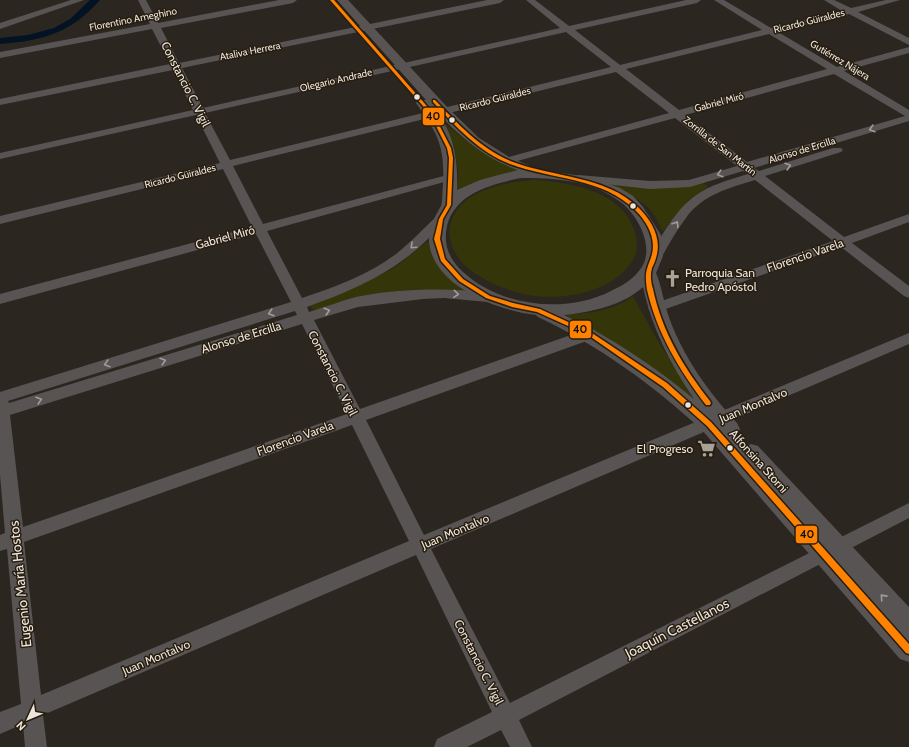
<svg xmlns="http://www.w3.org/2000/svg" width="909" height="747" viewBox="0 0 909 747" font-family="Cabin,sans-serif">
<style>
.green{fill:#34360a}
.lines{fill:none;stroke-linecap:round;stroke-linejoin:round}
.canal{fill:#041324;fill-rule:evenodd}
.minor{fill:#585454;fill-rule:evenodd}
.tertiary{fill:#585454;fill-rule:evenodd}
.bus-1-casing{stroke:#271d0f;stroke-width:3}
.bus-1{fill:#ff8100;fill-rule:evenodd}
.oneway{stroke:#a29c98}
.bus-dot{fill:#ece5dc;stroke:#271d0f;stroke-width:1.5}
.labels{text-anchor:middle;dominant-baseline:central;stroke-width:3;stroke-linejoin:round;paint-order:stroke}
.far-street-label{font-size:10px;fill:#ece5dc;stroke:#271d0f}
.street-label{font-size:12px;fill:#ece5dc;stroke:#271d0f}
.poi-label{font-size:12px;fill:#ece5dc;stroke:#271d0f;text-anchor:start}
.near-street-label{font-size:14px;fill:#ece5dc;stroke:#271d0f}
.line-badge{stroke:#271d0f;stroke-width:1.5}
.pale-badge-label{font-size:11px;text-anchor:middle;font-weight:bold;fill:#111}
</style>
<rect width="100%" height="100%" fill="#2b261f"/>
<g class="green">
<path d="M444,123C475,149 492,160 531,173L455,195C463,169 454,147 444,123Z"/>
<path d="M534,180C570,182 623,191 635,232C637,240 638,251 634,258C614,294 559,302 523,294C507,290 494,285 481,277C463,268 446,247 450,226C458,190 505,182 534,180Z"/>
<path d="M703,182L708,187L688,201L662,232C653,201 632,197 606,184Z"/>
<path d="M431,239L470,293C450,291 429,289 408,290C376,292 344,303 313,310L310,306L365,283L394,268Z"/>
<path d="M633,296L652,331L699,408L625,350L564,314C588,314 613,311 633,296Z"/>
</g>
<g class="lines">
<path class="canal" d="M90,0H100C71,33 42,41 0,44V38L28,35L54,28L70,19Z"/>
<g class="minor">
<polygon points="71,0 84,0 0,29 0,23"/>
<path d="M138,0H146L158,23L279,0H297L293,3L161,28L179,63L487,0H504L500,3L182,68L203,108L560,28L526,0H535L569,26L686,0H701L697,3L575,30L620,65L762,30L714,0H724L771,28L842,11L824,0H834L851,8L886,0H900L858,12L909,38V45L849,14L778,32L837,67L909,47V53L844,71L909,110V121L754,168L759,171L833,148H841L843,150L841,152L765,176L844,237L909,214V222L852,243L909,286V298L904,296L841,247L660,311H650L648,308L650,305L833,241L755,180C729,188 702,195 686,218C676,231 668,246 660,260H650L649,257C663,234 677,206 701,192C716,183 732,179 748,174L743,171L690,187L650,189L578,181L572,178L578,175L650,181L689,180L737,166L675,118L510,163H502L500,161L502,159L669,113L616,72L233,166L263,224L451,174L457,177L455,179L267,231L302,298C335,287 368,275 396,254C411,242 423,229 437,216H445L447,219C442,226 434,232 428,239C392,274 353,290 307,307L309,312C325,307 341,301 356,297C400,288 444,288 488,292L493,294L495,297L493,300L488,302L444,298L423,299L358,307L314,320L360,409L585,330L590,329L595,330L597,334L595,338L366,420L424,535L909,333V344L431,549L510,703L909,503V518L519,720L532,747H510L501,730L467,747H434L437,739L492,712L416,555L43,715L47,747H25L23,724L0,734V712L21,704L7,549L0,551V535L5,533L0,475V392L291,302L256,234L0,304V294L252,227L223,169L0,224V216L220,163L196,115L0,159V153L193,110L173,70L0,105V99L170,64L152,29L0,58V52L150,24ZM566,32L611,67L230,160L205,113ZM769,34L827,69L679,110L626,69ZM834,74L905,116L747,162L685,115ZM295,311L297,315L9,403L8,401ZM302,324L347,414L23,527L10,415ZM352,425L409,541L41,695L24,542Z"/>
</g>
<path class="tertiary" d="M337,0H348L449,109L479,138L511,158L540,170L589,177L620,188L633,196L643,207L661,235L663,256L656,273C662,287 664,305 670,320C685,360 709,392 737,423L740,429L737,435L732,436L743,448L751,444L758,446L909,607V662L900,659L702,430C652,384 599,346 538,317L536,315C499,311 431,286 429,240C429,227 435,216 441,206C443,200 442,191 443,185C445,146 438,134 416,103L418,100H426ZM438,113C461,138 486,159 518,170L480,180L457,190C458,161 455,138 438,113ZM521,178C546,178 572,179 596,188C605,192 614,197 622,203C640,218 657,252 638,272C631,281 621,286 611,291C566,314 501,307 463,272C449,259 443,245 447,226C455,193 492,184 521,178ZM643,287C652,328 670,364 694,399C654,366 611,337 564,315C591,312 622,306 643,287Z"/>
<defs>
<g id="bus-1">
<polygon points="330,0 334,0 433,113 451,148 453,158 451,205 443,219 440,239 445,259 463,279 490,296 513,303 540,309 592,333 667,383 711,422 909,644 909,654 906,653 707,426 663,387 588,335 537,312 512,307 486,298 459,281 441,261 434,239 439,219 447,205 449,158 447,148 430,114"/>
<path d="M433,100H435C458,124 482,150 513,162C555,178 605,175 639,208C651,220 661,237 657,254C656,259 654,264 652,268C650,275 651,283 653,289C662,332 684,368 710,401L711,403L710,405H706C679,370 657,333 647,290C646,283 645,275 647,269C648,264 651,259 652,254C656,238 647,222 636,211C603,177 552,180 510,164C479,152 455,126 433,102Z"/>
</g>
</defs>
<use href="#bus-1" class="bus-1-casing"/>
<use href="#bus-1" class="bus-1"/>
</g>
<defs><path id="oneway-chevron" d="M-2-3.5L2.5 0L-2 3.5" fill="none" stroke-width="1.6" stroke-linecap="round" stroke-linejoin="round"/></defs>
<g class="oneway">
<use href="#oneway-chevron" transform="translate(872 129) rotate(163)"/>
<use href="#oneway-chevron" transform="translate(788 166) rotate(-17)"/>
<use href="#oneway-chevron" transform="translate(720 174) rotate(163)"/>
<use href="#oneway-chevron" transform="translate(676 224) rotate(-57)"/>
<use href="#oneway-chevron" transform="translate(413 246) rotate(137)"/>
<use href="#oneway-chevron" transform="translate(456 294) rotate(5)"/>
<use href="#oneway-chevron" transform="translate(327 311) rotate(-17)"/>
<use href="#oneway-chevron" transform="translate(271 313) rotate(163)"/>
<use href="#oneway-chevron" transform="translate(163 361) rotate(-17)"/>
<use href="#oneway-chevron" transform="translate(107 364) rotate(163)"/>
<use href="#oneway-chevron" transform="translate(39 400) rotate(-17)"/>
<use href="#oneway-chevron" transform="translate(883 597) rotate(-132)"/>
</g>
<defs>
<symbol id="church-bare" viewBox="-9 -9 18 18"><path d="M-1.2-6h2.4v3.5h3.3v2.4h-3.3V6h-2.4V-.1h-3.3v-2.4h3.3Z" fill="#a8a29a" stroke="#271d0f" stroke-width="2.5" paint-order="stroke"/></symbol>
<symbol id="supermarket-bare" viewBox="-9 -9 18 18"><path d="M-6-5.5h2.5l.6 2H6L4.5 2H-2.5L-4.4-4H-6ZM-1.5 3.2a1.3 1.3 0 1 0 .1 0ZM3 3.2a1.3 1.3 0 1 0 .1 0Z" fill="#a8a29a" stroke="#271d0f" stroke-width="2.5" paint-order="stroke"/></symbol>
</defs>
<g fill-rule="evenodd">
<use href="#church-bare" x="660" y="266" width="25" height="25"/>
<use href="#supermarket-bare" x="694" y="436" width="25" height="25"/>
</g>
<g class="bus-dot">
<circle cx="417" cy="97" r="3.5"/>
<circle cx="452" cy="120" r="3.5"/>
<circle cx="633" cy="206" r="3.5"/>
<circle cx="688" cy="405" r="3.5"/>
<circle cx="730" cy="448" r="3.5"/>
</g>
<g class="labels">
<g class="far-street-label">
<text transform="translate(133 19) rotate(-11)">Florentino Ameghino</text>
<text transform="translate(809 21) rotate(-14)">Ricardo Güiraldes</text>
<text transform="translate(250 51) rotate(-11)">Ataliva Herrera</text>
<text transform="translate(840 60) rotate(31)">Gutiérrez Nájera</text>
<text transform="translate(336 80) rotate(-13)">Olegario Andrade</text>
<text transform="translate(495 99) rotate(-14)">Ricardo Güiraldes</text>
<text transform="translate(719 102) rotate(-15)">Gabriel Miró</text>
<text transform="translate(720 146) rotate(38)">Zorrilla de San Martín</text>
<text transform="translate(802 150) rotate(-17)">Alonso de Ercilla</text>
<text transform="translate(180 176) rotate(-14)">Ricardo Güiraldes</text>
</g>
<g class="street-label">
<text transform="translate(186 84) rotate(63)">Constancio C. Vigil</text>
<text transform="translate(225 237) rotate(-15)">Gabriel Miró</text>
<text transform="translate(805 255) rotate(-19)">Florencio Varela</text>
<text transform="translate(241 337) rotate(-17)">Alonso de Ercilla</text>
<text transform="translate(333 373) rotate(63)">Constancio C. Vigil</text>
<text transform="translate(753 405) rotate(-23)">Juan Montalvo</text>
<text transform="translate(295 438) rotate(-20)">Florencio Varela</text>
<text transform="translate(759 461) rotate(48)">Alfonsina Storni</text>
<text transform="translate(455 531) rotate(-23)">Juan Montalvo</text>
<text transform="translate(156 657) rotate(-23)">Juan Montalvo</text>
<text transform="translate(479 662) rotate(63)">Constancio C. Vigil</text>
</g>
<g class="poi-label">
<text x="685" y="272">Parroquia San<tspan x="685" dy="14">Pedro Apóstol</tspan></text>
<text x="693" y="448" text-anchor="end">El Progreso</text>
</g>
<g class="near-street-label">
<text transform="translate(20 584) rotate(-96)">Eugenio María Hostos</text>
<text transform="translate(677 628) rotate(-27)">Joaquín Castellanos</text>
</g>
</g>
<g class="line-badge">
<rect x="422" y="107" width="23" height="19" rx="4" fill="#ff8100"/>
<rect x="569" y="320" width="23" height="19" rx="4" fill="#ff8100"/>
<rect x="795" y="525" width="23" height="19" rx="4" fill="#ff8100"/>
</g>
<g class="pale-badge-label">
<text x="433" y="120">40</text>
<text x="580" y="333">40</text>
<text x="807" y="538">40</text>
</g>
<g transform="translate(28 719) rotate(226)" stroke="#271d0f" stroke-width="3" paint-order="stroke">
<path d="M0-3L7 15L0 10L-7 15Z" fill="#ece5dc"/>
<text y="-6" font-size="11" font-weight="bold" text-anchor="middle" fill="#ece5dc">N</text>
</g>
</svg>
